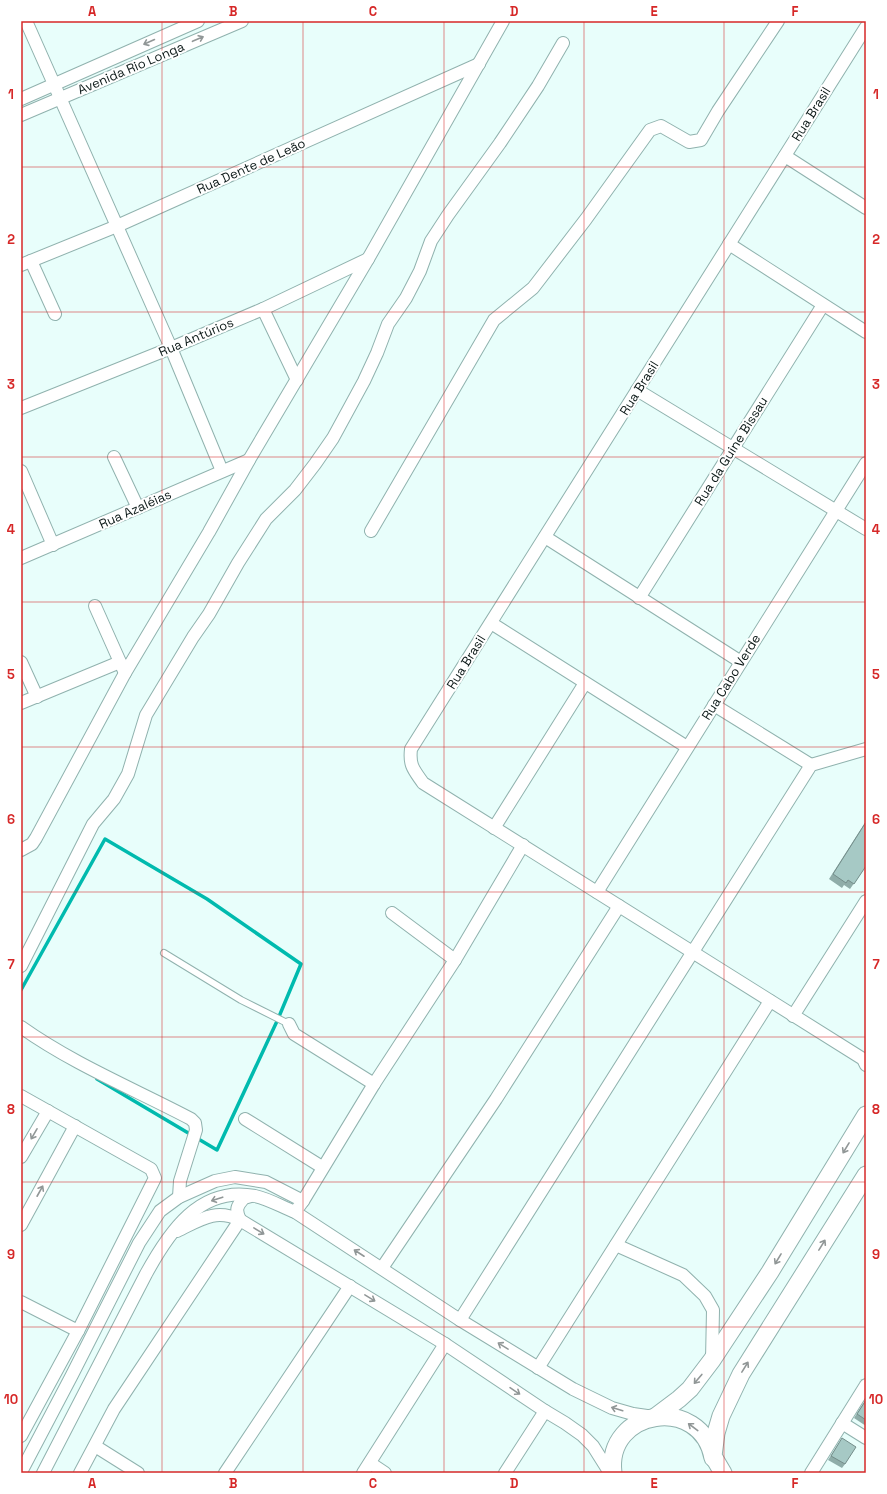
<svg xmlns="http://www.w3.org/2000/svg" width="887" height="1494" viewBox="0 0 887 1494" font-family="'Space Grotesk',sans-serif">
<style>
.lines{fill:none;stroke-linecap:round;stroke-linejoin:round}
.stream{stroke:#00baae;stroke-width:3.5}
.lane-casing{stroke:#90b2ae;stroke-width:8}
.street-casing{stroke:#90b2ae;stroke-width:14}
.secondary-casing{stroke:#90b2ae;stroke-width:19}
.lane{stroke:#fff;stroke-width:6}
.street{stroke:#fff;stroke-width:12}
.secondary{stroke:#fff;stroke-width:17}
.wall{fill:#8fada9}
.building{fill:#a6c9c5;stroke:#748d8a}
.oneway{stroke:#919797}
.grid{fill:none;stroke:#d62828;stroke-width:1;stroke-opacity:0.55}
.labels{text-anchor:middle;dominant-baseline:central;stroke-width:4;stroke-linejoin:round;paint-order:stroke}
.street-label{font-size:13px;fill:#0b1817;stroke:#fff}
.neatline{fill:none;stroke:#d62828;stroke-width:1.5}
.grid-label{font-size:13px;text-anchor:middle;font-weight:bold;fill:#d62828}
</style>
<rect width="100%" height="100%" fill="#e8fefb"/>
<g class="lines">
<polyline class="stream" points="21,990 105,839 207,899 301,964 278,1019 217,1150 97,1079"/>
<defs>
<polyline id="lane" points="164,953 241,1000 289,1024"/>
<g id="street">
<polyline points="26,21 171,348 222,471"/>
<path d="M866,27L411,749C409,766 414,770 423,783L863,1059L866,1065"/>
<polyline points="21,99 198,21"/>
<polyline points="21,115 242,21"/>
<polyline points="785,156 866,208"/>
<polyline points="729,244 866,332"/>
<polyline points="31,261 55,314"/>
<polyline points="21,265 117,226 479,64"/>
<polyline points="263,309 297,380"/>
<polyline points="637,390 866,529"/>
<polyline points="21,408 171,348 263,309 368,259"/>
<polyline points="114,457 138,508"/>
<polyline points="21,471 53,545"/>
<polyline points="371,531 494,320 533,288 586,219 650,130 661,126 689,142 701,140 718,111 778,21"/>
<polyline points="545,537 741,662"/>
<polyline points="21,558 249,460"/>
<polyline points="639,598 823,305"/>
<polyline points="95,606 120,662"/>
<polyline points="491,623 687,747"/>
<polyline points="21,662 37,697"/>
<polyline points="21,703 120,662 125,673"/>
<polyline points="714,705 811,765"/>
<polyline points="494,828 585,683"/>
<polyline points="21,850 32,844 36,838 125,673 209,532 249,460 368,259 503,21"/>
<polyline points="597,892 866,463"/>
<polyline points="392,913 455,960"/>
<polyline points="21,966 93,824 114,799 128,774 146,715 193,637 209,614 238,563 266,519 295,490 315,464 333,438 364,381 377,353 388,324 406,298 420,271 431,241 448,215 500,143 538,86 563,43"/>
<polyline points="793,1016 866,901"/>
<polyline points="289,1024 294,1034 374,1084"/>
<path d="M21,1027C73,1064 134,1089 191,1119L195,1123L196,1130L180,1181L179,1197"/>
<polyline points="21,1096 151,1169 155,1178 78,1331 21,1436"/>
<polyline points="245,1119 322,1167"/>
<polyline points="21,1157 48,1111"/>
<polyline points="303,1201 374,1084 455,960 523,845"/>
<polyline points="21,1225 75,1126"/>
<path d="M177,1231C200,1220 215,1208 240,1220L445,1344L545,1411L565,1423L582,1435L593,1446L610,1473"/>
<polyline points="616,1245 683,1275 705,1296 713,1310 712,1360"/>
<polyline points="382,1268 496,1099 619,906"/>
<polyline points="21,1302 78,1331"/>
<polyline points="460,1320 811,765 866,749"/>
<polyline points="538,1368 770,1001"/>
<polyline points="842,1423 866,1438"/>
<polyline points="95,1446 138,1473"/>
<polyline points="370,1463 385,1473"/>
<polyline points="21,1472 72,1375 139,1243 160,1211 179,1197 215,1181 235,1177 266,1182 303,1201 295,1212"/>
<path d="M43,1473L146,1274C169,1232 200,1185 255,1196C269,1199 282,1207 295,1212L460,1320L573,1389L612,1408L633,1414L654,1417"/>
<path d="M80,1473L114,1409L240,1220C235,1209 237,1206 244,1198L251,1196"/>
<polyline points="225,1473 350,1286"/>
<polyline points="363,1473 445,1344"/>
<polyline points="505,1473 545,1411"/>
<polyline points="811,1473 866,1385"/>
</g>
<g id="secondary">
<polyline points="655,1417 679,1399 690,1389 712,1360 770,1272 866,1115"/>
<path d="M613,1473C605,1409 701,1394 713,1458"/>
<polyline points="723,1473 713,1456 716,1433 721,1416 741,1374 866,1175"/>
</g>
</defs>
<use href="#lane" class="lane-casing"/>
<use href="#street" class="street-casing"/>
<use href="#secondary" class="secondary-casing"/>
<use href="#lane" class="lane"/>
<use href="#street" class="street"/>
<use href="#secondary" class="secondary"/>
</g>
<g class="wall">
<polygon points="866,821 866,866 850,889 844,885 842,888 829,879"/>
<polygon points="866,1399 866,1426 854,1418"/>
<polygon points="839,1443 845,1464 842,1468 828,1460"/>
</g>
<g class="building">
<polygon points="866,822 866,866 854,884 848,880 846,883 833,874"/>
<polygon points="866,1400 866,1420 857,1414"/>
<polygon points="842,1438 856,1447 845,1464 831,1456"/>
</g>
<defs><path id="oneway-shaft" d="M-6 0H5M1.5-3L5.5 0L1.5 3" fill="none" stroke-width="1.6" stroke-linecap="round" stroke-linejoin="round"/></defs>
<g class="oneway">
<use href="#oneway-shaft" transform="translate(198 39) rotate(-23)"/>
<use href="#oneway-shaft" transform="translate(149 42) rotate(156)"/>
<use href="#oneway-shaft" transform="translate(34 1134) rotate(120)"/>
<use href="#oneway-shaft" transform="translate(846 1148) rotate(121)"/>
<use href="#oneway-shaft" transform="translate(40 1191) rotate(-61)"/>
<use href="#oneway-shaft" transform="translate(217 1199) rotate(162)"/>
<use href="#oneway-shaft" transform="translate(259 1231) rotate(31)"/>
<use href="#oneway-shaft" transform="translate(822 1245) rotate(-58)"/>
<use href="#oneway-shaft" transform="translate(359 1253) rotate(-147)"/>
<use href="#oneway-shaft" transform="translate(778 1259) rotate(121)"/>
<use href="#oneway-shaft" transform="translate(370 1298) rotate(31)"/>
<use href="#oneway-shaft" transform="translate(503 1346) rotate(-148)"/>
<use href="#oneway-shaft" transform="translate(745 1367) rotate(-58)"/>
<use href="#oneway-shaft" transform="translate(698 1379) rotate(130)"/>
<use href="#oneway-shaft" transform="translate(515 1391) rotate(34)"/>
<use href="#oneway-shaft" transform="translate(617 1409) rotate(-163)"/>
<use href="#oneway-shaft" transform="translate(693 1427) rotate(-143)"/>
</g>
<path class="grid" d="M162,21V1473M303,21V1473M444,21V1473M584,21V1473M724,21V1473M21,167H866M21,312H866M21,457H866M21,602H866M21,747H866M21,892H866M21,1037H866M21,1182H866M21,1327H866"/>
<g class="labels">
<g class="street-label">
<text transform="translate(131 68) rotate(-23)">Avenida Rio Longa</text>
<text transform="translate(811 114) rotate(-58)">Rua Brasil</text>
<text transform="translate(251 166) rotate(-24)">Rua Dente de Leão</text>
<text transform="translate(196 337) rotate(-23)">Rua Antúrios</text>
<text transform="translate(639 388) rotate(-58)">Rua Brasil</text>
<text transform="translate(731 451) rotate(-58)">Rua da Guine Bissau</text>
<text transform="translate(135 509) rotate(-24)">Rua Azaléias</text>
<text transform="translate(466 662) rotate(-58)">Rua Brasil</text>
<text transform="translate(731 677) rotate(-58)">Rua Cabo Verde</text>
</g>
</g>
<rect width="887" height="1494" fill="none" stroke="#ffffff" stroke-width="44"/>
<rect x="22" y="22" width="843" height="1450" class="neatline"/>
<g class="grid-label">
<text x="92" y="16">A</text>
<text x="233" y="16">B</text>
<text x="373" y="16">C</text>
<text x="514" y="16">D</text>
<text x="654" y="16">E</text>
<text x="795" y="16">F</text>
<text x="11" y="99">1</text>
<text x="876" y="99">1</text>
<text x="11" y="244">2</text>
<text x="876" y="244">2</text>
<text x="11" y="389">3</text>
<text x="876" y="389">3</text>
<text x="11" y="534">4</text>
<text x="876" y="534">4</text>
<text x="11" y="679">5</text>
<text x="876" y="679">5</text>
<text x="11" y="824">6</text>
<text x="876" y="824">6</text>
<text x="11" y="969">7</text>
<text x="876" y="969">7</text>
<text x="11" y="1114">8</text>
<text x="876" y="1114">8</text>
<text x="11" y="1259">9</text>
<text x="876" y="1259">9</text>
<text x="11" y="1404">10</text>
<text x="876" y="1404">10</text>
<text x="92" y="1488">A</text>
<text x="233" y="1488">B</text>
<text x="373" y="1488">C</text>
<text x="514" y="1488">D</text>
<text x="654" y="1488">E</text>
<text x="795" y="1488">F</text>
</g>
</svg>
